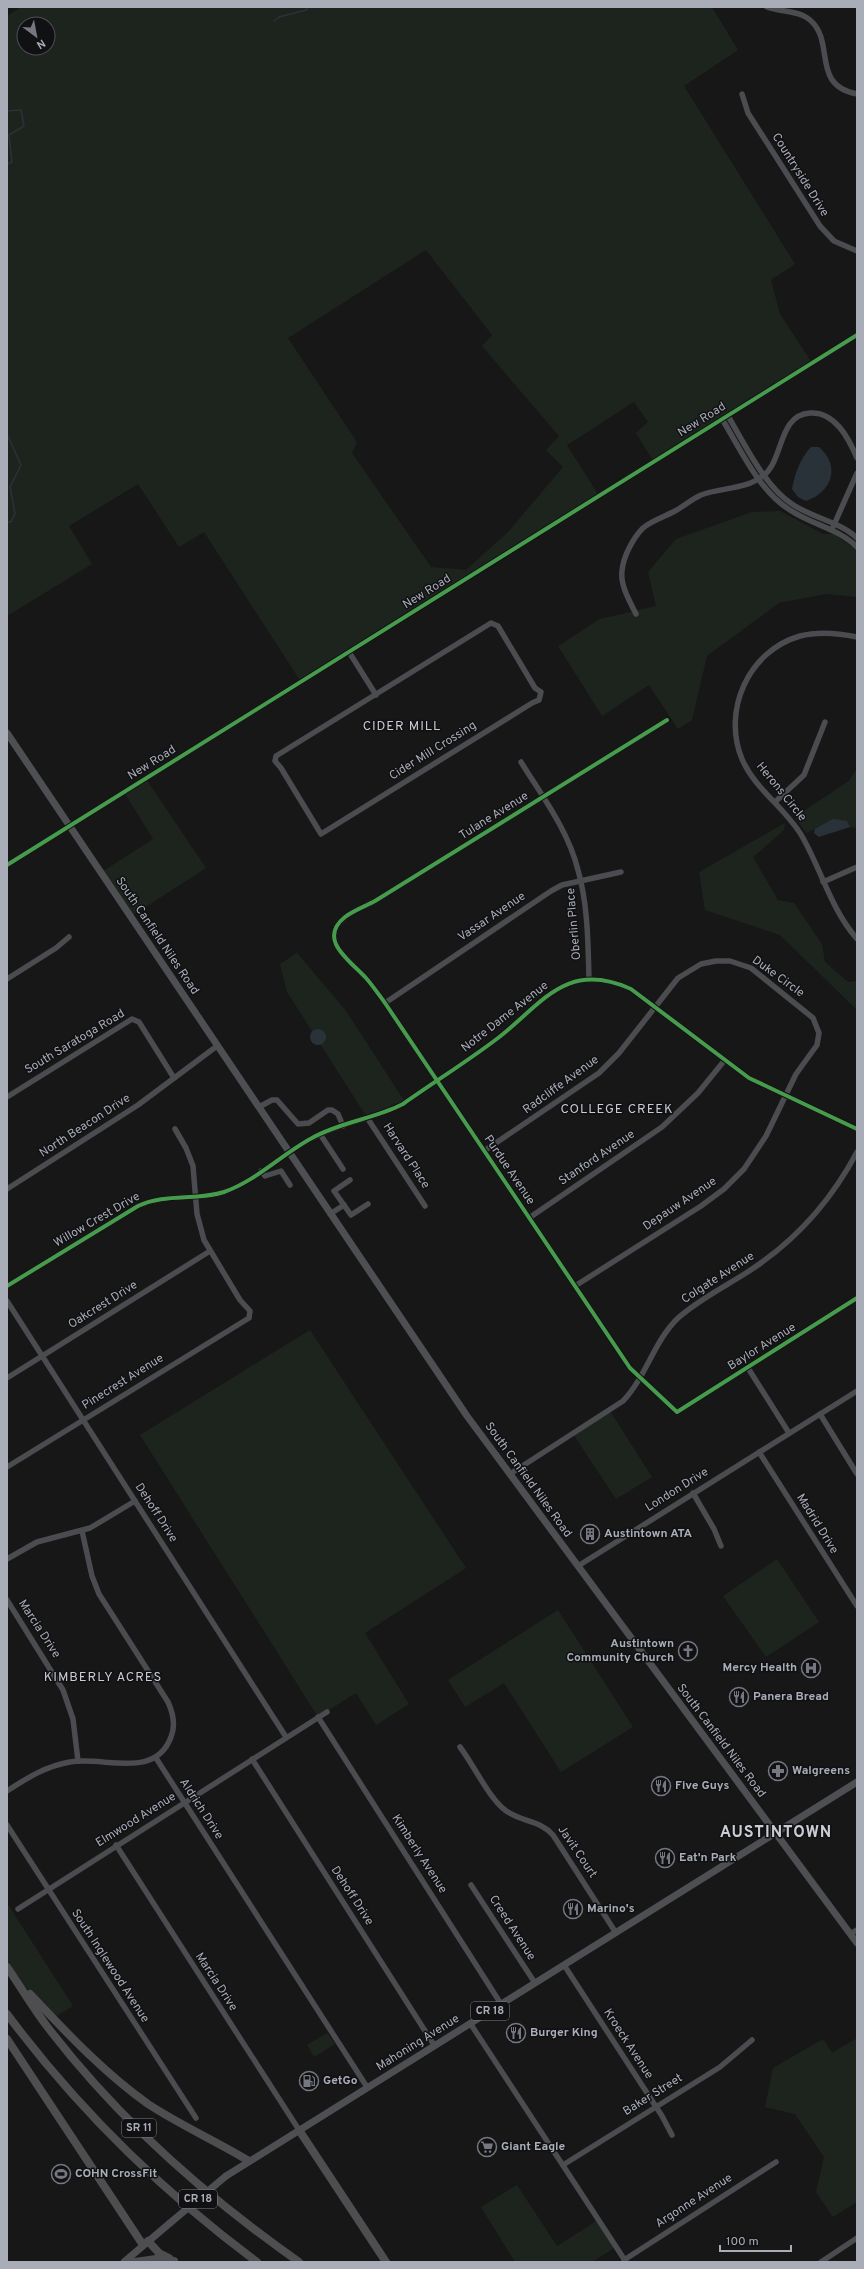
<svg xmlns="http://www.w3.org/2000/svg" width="864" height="2269" viewBox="0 0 864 2269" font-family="Overpass,sans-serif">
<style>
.green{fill:#1d241e;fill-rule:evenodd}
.water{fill:#2a3239}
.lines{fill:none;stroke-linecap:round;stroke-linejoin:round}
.stream{stroke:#2a3239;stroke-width:1.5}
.minor{stroke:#4b4c50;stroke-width:5.5}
.major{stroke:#4d4f52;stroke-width:7}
.highway{stroke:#4e4e51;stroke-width:8}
.major-bridge{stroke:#4d4f52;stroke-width:7}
.cycleway-casing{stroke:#111113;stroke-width:6}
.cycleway{stroke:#469c4c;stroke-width:4}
.labels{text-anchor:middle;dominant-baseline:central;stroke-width:3;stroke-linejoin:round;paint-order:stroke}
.shield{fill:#111113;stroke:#7b7e86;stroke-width:1}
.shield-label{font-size:11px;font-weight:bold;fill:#a8adb8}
.street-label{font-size:12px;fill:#a8adb8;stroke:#111113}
.poi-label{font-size:12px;font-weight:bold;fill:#a8adb8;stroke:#111113;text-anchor:start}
.neighbourhood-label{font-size:13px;letter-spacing:1px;fill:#c9ccd4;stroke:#111113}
.district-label{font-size:16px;font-weight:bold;letter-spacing:1px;fill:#c9ccd4;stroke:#111113}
</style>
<rect width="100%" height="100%" fill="#171717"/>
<g class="green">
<path d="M21,7H712L738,50L684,86L795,264L771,280L780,314L812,363L654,462L636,433L648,422L634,402L567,445L599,496L301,682L204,532L179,547L138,484L69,526L92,564L7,616V16ZM24,24H48V48H24ZM426,250L492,335L482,346L559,436L546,450L563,467L509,531L466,570L431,567L352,453L357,442L288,338Z"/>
<polygon points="780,511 823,534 834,534 851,546 857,534 857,597 826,594 779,603 707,656 692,720 678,729 649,685 602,716 558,646 600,619 656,606 648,572 676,539 752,512"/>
<polygon points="857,768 857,828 850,827 847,821 815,829 806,833 795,817 849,781"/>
<polygon points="146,779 206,868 130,917 100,873 153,839 124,792"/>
<polygon points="785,823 784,830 753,857 778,900 794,903 822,944 825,962 848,982 857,981 857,1010 780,935 705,910 699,872"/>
<polygon points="297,953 346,1011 405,1102 368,1119 287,992 280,964"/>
<polygon points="310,1330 466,1568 365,1633 409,1704 376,1725 356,1693 318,1717 140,1435"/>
<polygon points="610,1411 652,1477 616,1499 573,1434"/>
<polygon points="777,1559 819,1622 766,1657 723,1596"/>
<polygon points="558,1610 633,1727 561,1772 504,1683 465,1707 448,1680"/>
<polygon points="7,1903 73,2006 53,2018 7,1967"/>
<polygon points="327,2033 335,2044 314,2057 307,2045"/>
<polygon points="857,2038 857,2202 833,2217 816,2192 824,2157 795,2114 765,2107 773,2068 823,2039 832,2053"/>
<polygon points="517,2185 557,2246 598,2220 616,2247 592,2262 515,2262 481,2207"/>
</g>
<g class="water">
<path d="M811,447H819C841,466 832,492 806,501L798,497L792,489C795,473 800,459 811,447Z"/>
<polygon points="833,819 847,821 850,827 819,837 814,833 815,829"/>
<circle cx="318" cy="1037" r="8"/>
</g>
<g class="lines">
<g class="stream">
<polyline points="274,21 279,17 306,10 308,7"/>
<polyline points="7,111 21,110 24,126 9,135 12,162 7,164"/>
<polyline points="7,434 21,465 10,487 15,514 11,522 7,522"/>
</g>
<g class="minor">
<path d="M767,7C780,12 799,10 810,20C836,42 810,85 857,94"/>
<polyline points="742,94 748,113 820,226 834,241 857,251"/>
<path d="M728,416C744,443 765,487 792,504C812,518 839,521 857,538"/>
<path d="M722,419C741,450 759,491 790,510C812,525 838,528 857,547"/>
<polyline points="833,527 857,473"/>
<path d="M636,614C630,602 620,585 622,571C623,557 633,538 643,528C651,521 666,516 675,511C684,506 692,499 701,495C722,487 746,490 764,475C784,459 778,415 810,413C835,411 849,439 857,458"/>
<polygon points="491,623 498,626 535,688 541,692 539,700 532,703 321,834 281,768 275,761 276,756"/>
<path d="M857,637C838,633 819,631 800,636C748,651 722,711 742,759C755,790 787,809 803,838C822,872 831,909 857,939"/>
<polyline points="349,652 376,695"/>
<path d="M667,720L375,901C366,906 354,910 345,917C316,940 352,962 366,978C373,986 379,995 385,1003L630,1368L677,1412L857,1298"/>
<path d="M521,762C542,796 568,830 578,870C588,905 588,943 589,979"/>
<polyline points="775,802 804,775 825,722"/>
<polyline points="7,865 857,335"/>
<polyline points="823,882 857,867"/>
<polyline points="7,979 56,948 69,937"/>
<polyline points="385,1003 551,891 562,885 621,872"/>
<polyline points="7,1097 132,1019 139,1022 174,1078"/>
<polyline points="259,1107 272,1100 277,1100 298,1124 309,1123 328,1110 332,1110 338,1114 343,1126"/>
<polyline points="368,1119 425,1206"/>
<polyline points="320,1134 343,1169"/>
<polyline points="484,1151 599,1073 619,1053 678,978 701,964 716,961 730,961 751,968 813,1018 819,1033 817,1045 796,1074 766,1136 744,1169 724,1189 701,1206 575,1286"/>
<polyline points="261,1171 265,1176 281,1171 290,1185"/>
<polyline points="350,1180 334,1191 351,1215 368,1204"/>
<polyline points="7,1189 138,1105 217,1046"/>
<polyline points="330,1214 344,1205"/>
<polyline points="529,1218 662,1127 698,1093 724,1061"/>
<path d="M7,1286L138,1206C165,1193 196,1201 224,1192C256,1181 282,1154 312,1138C340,1122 374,1119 403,1104C434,1082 468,1061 498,1038C543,1003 566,960 631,989L749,1078L857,1129"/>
<polyline points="7,1301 286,1737"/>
<polyline points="748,1368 789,1433"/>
<polyline points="7,1378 210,1251"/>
<polyline points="820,1414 857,1474"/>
<polyline points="759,1452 857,1606"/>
<polyline points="7,1467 249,1318 250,1311 240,1300 204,1240 197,1214 193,1166 186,1148 175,1129"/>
<path d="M510,1474L623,1401C646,1377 654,1341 678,1318C698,1300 724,1287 746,1273C795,1242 830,1203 857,1152"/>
<polyline points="693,1493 714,1529 721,1546"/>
<polyline points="7,1559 37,1542 90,1528 135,1501"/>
<polyline points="578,1566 857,1391"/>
<polyline points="7,1600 63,1690 73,1719 78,1761"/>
<polyline points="318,1717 501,2004"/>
<path d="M460,1747C473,1764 489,1798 505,1810C520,1822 540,1820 553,1835L616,1933"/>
<polyline points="156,1758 367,2087"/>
<polyline points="252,1759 434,2045"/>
<path d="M7,1791C27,1778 46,1766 70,1762C104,1756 155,1780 171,1737C176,1725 173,1713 168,1702L99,1594L92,1576L82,1531"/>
<polyline points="7,1825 196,2118"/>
<polyline points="116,1845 299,2130"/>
<polyline points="471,1885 535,1983"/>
<polyline points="18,1909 327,1712"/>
<polyline points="850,1934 857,1930"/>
<polyline points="564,1965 662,2116 672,2135"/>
<polyline points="470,2023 626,2262"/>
<polyline points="563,2165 720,2067 752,2040"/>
<polyline points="624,2260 776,2162"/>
<polyline points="821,2262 857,2238"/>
</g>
<g class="major">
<polyline points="7,733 467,1416 857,1943"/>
<polyline points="226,2176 857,1782"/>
<polyline points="124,2262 170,2223"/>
</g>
<g class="highway">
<path d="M7,1967C20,1986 32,2006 46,2025C116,2117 205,2196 299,2262"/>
<path d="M30,1994C67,2033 104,2073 148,2104C180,2125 216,2141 249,2161"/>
<path d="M7,2014C77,2108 163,2192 257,2262"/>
<polyline points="7,2039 143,2245"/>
<polyline points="299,2130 386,2262"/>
<polyline points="148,2241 159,2253 169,2258"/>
<polyline points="135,2262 156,2259 174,2261"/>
</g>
<polyline class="major-bridge" points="170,2223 226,2176"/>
<defs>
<g id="cycleway">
<path d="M667,720L375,901C366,906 354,910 345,917C316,940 352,962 366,978C373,986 379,995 385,1003L630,1368L677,1412L857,1298"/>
<polyline points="7,865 857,335"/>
<path d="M7,1286L138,1206C165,1193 196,1201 224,1192C256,1181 282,1154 312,1138C340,1122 374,1119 403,1104C434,1082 468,1061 498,1038C543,1003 566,960 631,989L749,1078L857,1129"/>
</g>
</defs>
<use href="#cycleway" class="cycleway-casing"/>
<use href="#cycleway" class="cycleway"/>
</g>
<defs>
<symbol id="building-ring" viewBox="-11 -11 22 22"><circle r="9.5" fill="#111113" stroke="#757880" stroke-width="1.5"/><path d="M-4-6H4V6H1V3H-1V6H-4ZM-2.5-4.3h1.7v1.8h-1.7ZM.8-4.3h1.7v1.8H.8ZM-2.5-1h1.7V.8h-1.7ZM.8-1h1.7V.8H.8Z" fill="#757880"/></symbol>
<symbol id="church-ring" viewBox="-11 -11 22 22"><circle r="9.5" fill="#111113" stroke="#757880" stroke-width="1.5"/><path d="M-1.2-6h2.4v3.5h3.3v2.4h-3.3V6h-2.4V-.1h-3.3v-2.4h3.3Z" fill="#757880"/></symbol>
<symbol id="hospital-ring" viewBox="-11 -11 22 22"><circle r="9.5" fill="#111113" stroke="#757880" stroke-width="1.5"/><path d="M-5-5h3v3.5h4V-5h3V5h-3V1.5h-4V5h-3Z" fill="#757880"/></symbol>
<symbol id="restaurant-ring" viewBox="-11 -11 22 22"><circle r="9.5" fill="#111113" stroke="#757880" stroke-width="1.5"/><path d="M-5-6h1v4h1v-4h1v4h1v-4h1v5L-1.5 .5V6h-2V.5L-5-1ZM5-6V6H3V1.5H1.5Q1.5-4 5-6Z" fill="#757880"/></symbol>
<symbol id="pharmacy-ring" viewBox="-11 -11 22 22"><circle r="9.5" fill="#111113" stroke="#757880" stroke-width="1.5"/><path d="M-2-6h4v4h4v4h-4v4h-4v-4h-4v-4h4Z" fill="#757880"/></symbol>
<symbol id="fuel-ring" viewBox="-11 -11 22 22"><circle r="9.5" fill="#111113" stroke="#757880" stroke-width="1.5"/><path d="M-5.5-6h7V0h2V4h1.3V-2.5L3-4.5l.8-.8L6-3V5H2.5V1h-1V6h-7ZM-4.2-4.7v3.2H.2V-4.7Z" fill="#757880"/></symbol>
<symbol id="supermarket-ring" viewBox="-11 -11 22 22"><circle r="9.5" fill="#111113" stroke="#757880" stroke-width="1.5"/><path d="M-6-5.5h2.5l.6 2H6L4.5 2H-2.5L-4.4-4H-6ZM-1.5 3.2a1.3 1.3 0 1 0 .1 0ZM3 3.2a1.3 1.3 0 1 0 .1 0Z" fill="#757880"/></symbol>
<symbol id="stadium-ring" viewBox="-11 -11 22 22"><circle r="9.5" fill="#111113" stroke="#757880" stroke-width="1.5"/><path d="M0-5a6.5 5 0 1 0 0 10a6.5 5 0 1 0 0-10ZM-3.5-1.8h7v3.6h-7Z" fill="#757880"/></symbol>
</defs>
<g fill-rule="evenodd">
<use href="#building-ring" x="579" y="1523" width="22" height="22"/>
<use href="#church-ring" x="677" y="1640" width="22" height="22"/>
<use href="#hospital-ring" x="800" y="1657" width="22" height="22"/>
<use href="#restaurant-ring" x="728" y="1686" width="22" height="22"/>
<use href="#pharmacy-ring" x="767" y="1760" width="22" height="22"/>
<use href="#restaurant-ring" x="650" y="1775" width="22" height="22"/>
<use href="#restaurant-ring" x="654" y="1847" width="22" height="22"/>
<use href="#restaurant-ring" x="562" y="1898" width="22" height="22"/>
<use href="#restaurant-ring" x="505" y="2022" width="22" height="22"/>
<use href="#fuel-ring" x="298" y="2070" width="22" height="22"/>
<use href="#supermarket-ring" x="476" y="2136" width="22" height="22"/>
<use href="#stadium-ring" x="50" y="2163" width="22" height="22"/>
</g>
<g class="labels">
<g class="shield">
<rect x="471" y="2002" width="38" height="18" rx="3"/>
<rect x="122" y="2119" width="34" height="18" rx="3"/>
<rect x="179" y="2190" width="38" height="18" rx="3"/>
</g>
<g class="shield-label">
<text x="490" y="2011">CR 18</text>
<text x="139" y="2128">SR 11</text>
<text x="198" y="2199">CR 18</text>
</g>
<g class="street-label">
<text transform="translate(800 175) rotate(58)">Countryside Drive</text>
<text transform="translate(702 420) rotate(-32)">New Road</text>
<text transform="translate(427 592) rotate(-32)">New Road</text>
<text transform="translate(433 751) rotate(-32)">Cider Mill Crossing</text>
<text transform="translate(152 763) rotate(-32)">New Road</text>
<text transform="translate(781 792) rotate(51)">Herons Circle</text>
<text transform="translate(494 816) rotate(-32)">Tulane Avenue</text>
<text transform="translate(492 917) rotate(-34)">Vassar Avenue</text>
<text transform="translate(574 924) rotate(-95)">Oberlin Place</text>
<text transform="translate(157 936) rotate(56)">South Canfield Niles Road</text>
<text transform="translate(778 977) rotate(36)">Duke Circle</text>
<text transform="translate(505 1017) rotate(-38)">Notre Dame Avenue</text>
<text transform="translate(75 1042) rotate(-31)">South Saratoga Road</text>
<text transform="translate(561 1085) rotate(-36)">Radcliffe Avenue</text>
<text transform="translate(85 1126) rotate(-33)">North Beacon Drive</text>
<text transform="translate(406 1156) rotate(57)">Harvard Place</text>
<text transform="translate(597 1158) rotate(-34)">Stanford Avenue</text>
<text transform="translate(509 1170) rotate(56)">Purdue Avenue</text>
<text transform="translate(680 1204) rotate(-34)">Depauw Avenue</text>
<text transform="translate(97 1220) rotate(-30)">Willow Crest Drive</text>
<text transform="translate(718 1278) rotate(-33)">Colgate Avenue</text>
<text transform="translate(103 1305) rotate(-32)">Oakcrest Drive</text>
<text transform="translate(762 1347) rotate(-32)">Baylor Avenue</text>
<text transform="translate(123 1382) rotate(-32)">Pinecrest Avenue</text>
<text transform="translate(528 1480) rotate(54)">South Canfield Niles Road</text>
<text transform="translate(677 1490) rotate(-32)">London Drive</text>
<text transform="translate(156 1513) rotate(57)">Dehoff Drive</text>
<text transform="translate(817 1524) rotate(58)">Madrid Drive</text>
<text transform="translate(39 1629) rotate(57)">Marcia Drive</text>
<text transform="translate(721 1741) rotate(53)">South Canfield Niles Road</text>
<text transform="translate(201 1809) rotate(57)">Aldrich Drive</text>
<text transform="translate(136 1820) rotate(-32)">Elmwood Avenue</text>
<text transform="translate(577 1852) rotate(56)">Javit Court</text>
<text transform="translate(419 1854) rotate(57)">Kimberly Avenue</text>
<text transform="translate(352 1896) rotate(57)">Dehoff Drive</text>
<text transform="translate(512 1928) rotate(57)">Creed Avenue</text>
<text transform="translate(110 1966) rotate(57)">South Inglewood Avenue</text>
<text transform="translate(216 1982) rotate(57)">Marcia Drive</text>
<text transform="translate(418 2043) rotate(-32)">Mahoning Avenue</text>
<text transform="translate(628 2044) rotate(57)">Kroeck Avenue</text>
<text transform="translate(653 2095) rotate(-32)">Baker Street</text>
<text transform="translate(694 2201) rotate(-33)">Argonne Avenue</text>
</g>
<g class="poi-label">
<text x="604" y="1534">Austintown ATA</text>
<text x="674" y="1644" text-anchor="end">Austintown<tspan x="674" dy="14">Community Church</tspan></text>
<text x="797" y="1668" text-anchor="end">Mercy Health</text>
<text x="753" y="1697">Panera Bread</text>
<text x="792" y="1771">Walgreens</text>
<text x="675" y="1786">Five Guys</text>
<text x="679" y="1858">Eat'n Park</text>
<text x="587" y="1909">Marino's</text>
<text x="530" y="2033">Burger King</text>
<text x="323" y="2081">GetGo</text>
<text x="501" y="2147">Giant Eagle</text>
<text x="75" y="2174">COHN CrossFit</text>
</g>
<g class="neighbourhood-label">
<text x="402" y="727">CIDER MILL</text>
<text x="617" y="1110">COLLEGE CREEK</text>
<text x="103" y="1678">KIMBERLY ACRES</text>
</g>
<g class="district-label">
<text x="776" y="1833">AUSTINTOWN</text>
</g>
</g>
<rect width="864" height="2269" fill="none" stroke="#a8adb8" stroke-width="16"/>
<g transform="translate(36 36) rotate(148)"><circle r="19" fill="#111113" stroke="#4d4f55"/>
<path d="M0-3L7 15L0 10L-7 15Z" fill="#757880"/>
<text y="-6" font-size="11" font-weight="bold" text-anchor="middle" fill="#a8adb8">N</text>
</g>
<path d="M720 2245v6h71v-6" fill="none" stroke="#a8adb8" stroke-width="2"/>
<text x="726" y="2245" font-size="12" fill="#a8adb8" stroke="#111113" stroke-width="3" paint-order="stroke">100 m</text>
</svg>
